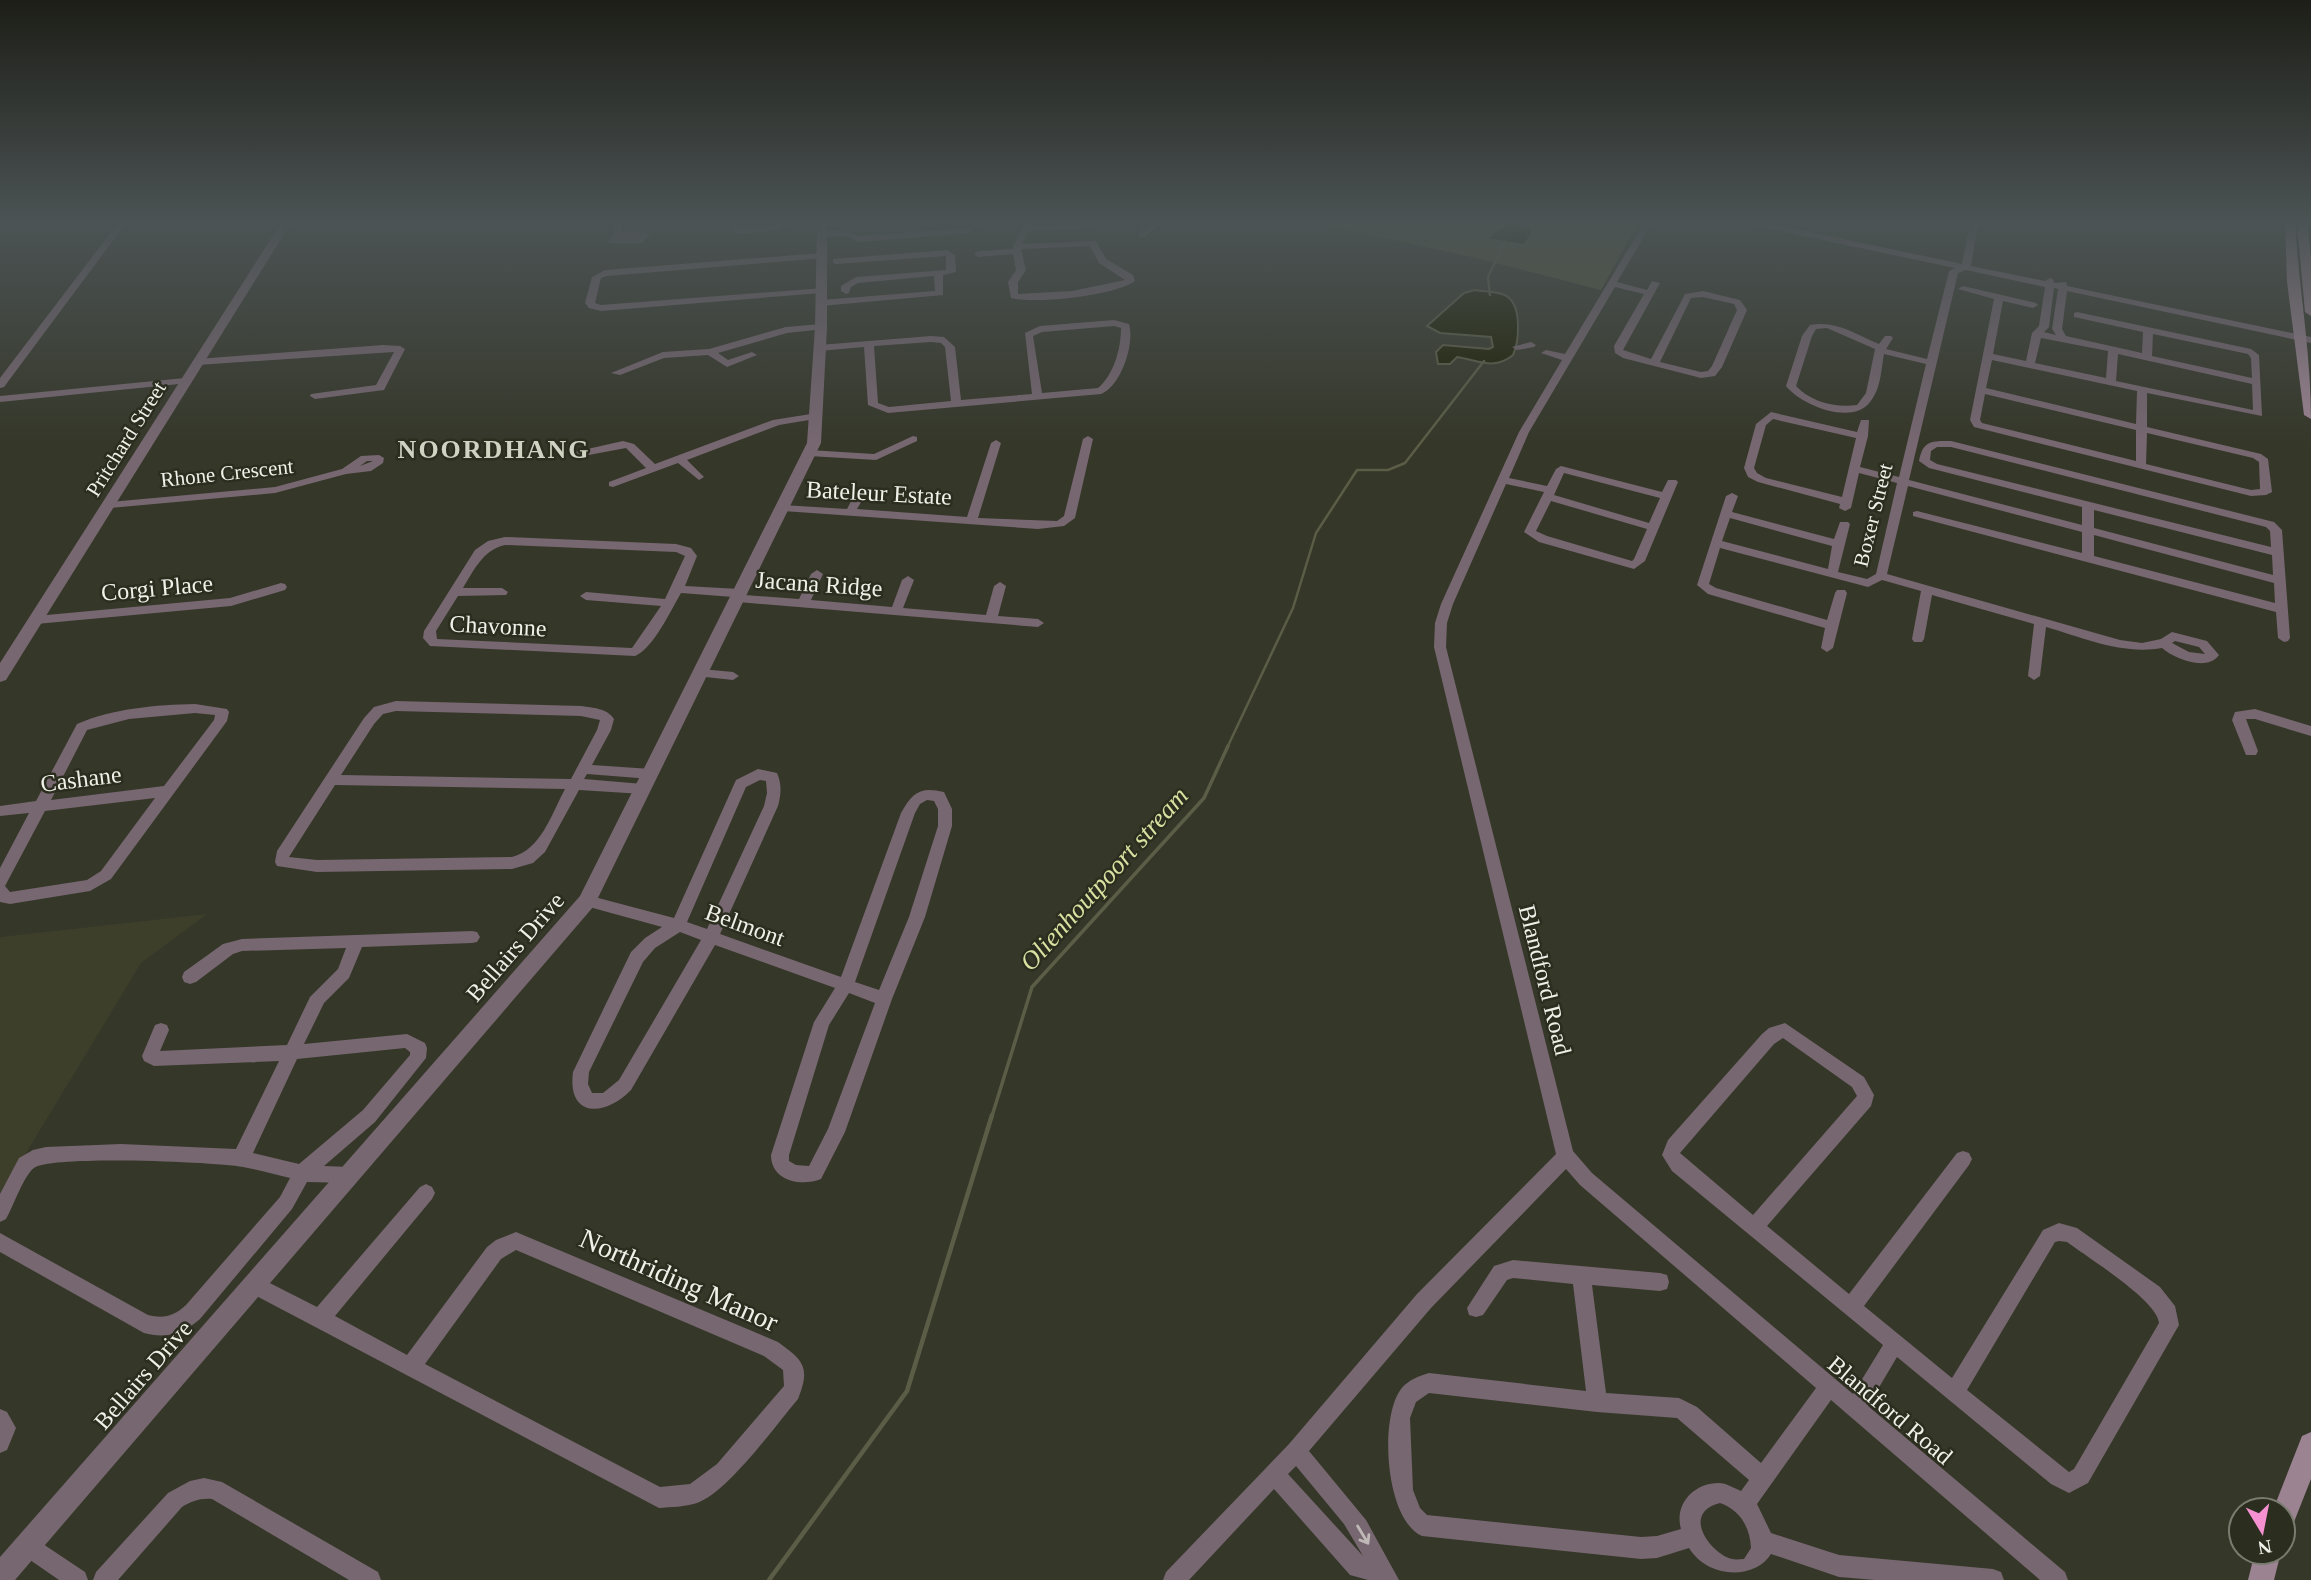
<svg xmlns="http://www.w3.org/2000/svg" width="2311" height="1580" viewBox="0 0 2311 1580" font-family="'Times New Roman',serif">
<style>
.built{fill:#3d3f2b}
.green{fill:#545838}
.water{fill:#1b1e00;stroke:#5b5d46;stroke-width:2}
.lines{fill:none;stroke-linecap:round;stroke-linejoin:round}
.stream-far2{stroke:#5b5d46;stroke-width:2.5}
.stream-far1{stroke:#5b5d46;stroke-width:3.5}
.stream{stroke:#5b5d46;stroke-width:4.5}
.minor{fill:#776770;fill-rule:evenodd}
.tertiary{fill:#776770;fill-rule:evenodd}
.secondary{fill:#9b8391;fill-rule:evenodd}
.oneway{stroke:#bfb9b8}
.labels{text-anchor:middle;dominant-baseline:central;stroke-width:5;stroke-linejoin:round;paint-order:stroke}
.far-street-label{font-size:21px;fill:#eff0e8;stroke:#2b2d1f}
.street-label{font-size:24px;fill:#eff0e8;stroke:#2b2d1f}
.far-district-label{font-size:26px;font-weight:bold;letter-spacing:2px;fill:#d0d3c2;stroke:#2b2d1f}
.water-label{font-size:26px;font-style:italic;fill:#d9e1a1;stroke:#2b2d1f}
.near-street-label{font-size:28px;fill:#eff0e8;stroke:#2b2d1f}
</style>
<rect width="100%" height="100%" fill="#353729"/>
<polygon class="built" points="207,914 141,963 0,1196 0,937"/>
<polygon class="green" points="1335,223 1638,223 1601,290 1468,256 1331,227"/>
<g class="water">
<polygon points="1506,223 1520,223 1532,228 1532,234 1524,245 1486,239"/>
<path d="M1475,290C1484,292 1501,291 1508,297C1522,308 1519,342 1513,355C1494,371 1477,360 1457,357L1450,364H1438L1436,352L1443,345L1489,349L1493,347L1491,337L1440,333L1427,326L1464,293Z"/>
</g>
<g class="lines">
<g class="stream-far2">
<polyline points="1490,295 1488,277 1505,241"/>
<polyline points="1227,748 1293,608 1316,533 1357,470 1388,470 1405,463 1484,361"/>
</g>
<polyline class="stream-far1" points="992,1116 1032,987 1204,798 1228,746"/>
<polyline class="stream" points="769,1580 907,1391 992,1115"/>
<g class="minor">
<polygon points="118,223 126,223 4,387 0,388 0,378"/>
<polygon points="615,223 623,223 622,232 646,232 650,235 642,243 609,243 608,241 614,234"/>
<polygon points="729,223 737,223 737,228 788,223 778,231 736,234 729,230"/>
<polygon points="976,223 984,223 984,224 980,227"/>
<path d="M1024,223H1032L1031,226L1096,223L1077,229L1028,232L1022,244L1096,241L1106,259L1133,275L1135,281C1114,296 1037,304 1011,298L1008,282L1016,270L1013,254L978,257L974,254L978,251L1012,249ZM1090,246L1099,263L1125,280L1072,291L1018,294V282L1026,270L1021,249Z"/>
<polygon points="1152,223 1161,223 1145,237 1139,237 1139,233"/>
<path d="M1644,223H1652L1617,282L1647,290L1652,281L1660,283L1623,350L1651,359L1685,294L1703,291L1740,300L1747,310L1722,367L1715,376L1701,378L1623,358L1615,353L1614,346L1644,294L1615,287L1529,432L1509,478L1547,486L1556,469L1561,466L1662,492L1668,480H1676L1678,482L1645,561L1634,569L1539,542L1524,532L1544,492L1506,484L1453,604L1447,623L1446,647L1573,1151L1592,1173L1853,1394L1883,1345L1672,1171L1662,1155L1668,1140L1762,1034L1769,1028L1785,1023L1864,1077L1874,1095L1871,1106L1767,1226L1849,1294L1957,1153L1963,1151L1969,1153L1972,1159L1969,1165L1864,1306L1952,1378L2043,1230L2059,1223L2077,1228L2160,1287L2175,1306L2179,1325L2088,1483L2069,1493L2051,1484L1897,1357L1868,1406L2065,1572L2068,1580H2040L1831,1400L1757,1504L1771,1533L1839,1555L1993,1569L2001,1572L2004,1580H1875L1839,1577L1771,1554C1755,1580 1708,1579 1689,1548L1657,1558L1641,1559L1422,1536C1385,1520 1379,1418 1401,1389C1408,1380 1419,1376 1429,1373L1586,1391L1573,1284L1513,1278L1507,1280L1483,1315L1476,1317L1469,1315L1467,1308L1494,1266L1513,1260L1660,1273L1667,1275L1669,1282L1667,1289L1660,1291L1592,1285L1606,1393L1679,1398L1697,1407L1761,1463L1816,1388L1580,1185L1566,1169L1431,1308L1309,1451L1366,1520L1399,1580H1368L1350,1575L1274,1489L1189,1580H1163L1166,1572L1289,1444L1417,1294L1556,1154L1434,647L1435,623L1441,604L1519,432L1562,360L1541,353L1546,350L1565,354ZM1703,297L1734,304L1737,310L1712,366L1708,371L1701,372L1660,362L1691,298ZM1564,473L1660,498L1649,523L1554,495ZM1551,501L1647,529L1634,559L1632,561L1547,536L1536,531ZM1783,1038L1852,1087L1857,1096L1753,1215L1680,1153L1774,1044ZM2059,1241L2067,1242C2087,1257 2158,1301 2159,1323L2074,1469L2069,1472L1967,1390L2055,1242ZM1429,1393L1597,1412L1677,1418L1749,1480L1741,1491C1734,1488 1726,1483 1719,1483C1693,1483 1674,1505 1681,1529L1657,1536L1641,1537L1427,1515L1420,1508L1413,1490L1410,1418L1416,1402ZM1296,1466L1344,1524L1363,1556L1288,1474ZM1720,1503C1740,1510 1750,1527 1751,1548L1744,1559C1740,1559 1736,1560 1732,1559C1711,1554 1680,1513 1720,1503Z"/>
<path d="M1752,223H1767L1962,264L1970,223H1978L1971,266L2045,281L2050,278L2053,279L2054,283L2066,282L2067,286L2311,337V343L2067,291L2062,329L2066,336L2142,353L2143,332L2074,317V313L2077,312L2251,349L2259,355L2262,416L2147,393V427L2261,454L2268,459L2272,492L2266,495L2251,496L1974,427L1970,420L1994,299L1958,289L1963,286L2036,303L2038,305L2033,308L2003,301L1993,354L2026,361L2032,333L2039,326L2045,287L1966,270L1958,273L1909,480L2082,525V507L1929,468L1919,461C1923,440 1932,441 1951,441L2274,522L2282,530L2290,638L2288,641L2284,642L2278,638L2276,612L1913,516V512L1917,511L2082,553V532L1908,486L1887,574L2120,640L2142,643L2161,639L2172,632L2207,641L2219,655C2207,672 2175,659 2162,648C2122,655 2084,638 2046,627L2040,676L2034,680L2028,676L2034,624L1932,595L1924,639L1922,642H1914L1912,639L1921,591L1882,580L1868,587L1720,548L1709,584L1716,588L1827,620L1835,593L1837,590H1845L1847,593L1833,648L1827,652L1821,648L1825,628L1708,594L1697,585L1726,496L1732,493L1738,496L1732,512L1834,539L1840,522H1848L1850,524L1838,572L1867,579L1876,574L1897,483L1859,473L1851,508L1845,511L1839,508L1840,504L1758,482L1748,477L1744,468L1756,424L1771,412L1857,432L1861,420H1869L1868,436L1860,467L1899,477L1926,364L1884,354C1881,370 1881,389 1870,402C1852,426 1801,405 1786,386L1802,336L1810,325C1836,320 1855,334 1879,344L1885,336H1891L1893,338L1886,349L1927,359L1949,271L1955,268L1756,226ZM2054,288L2058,289L2052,329L2056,335L2044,332L2049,327ZM1827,328L1875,349L1866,393L1857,405C1835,408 1811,402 1796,386L1812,336L1816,329ZM2153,334L2248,354L2251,358L2252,378L2152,356ZM2041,338L2108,351L2106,378L2035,363ZM2118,354L2252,384L2253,410L2116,381ZM1992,360L2137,391L2136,424L1986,388ZM1985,394L2136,430V461L1982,423L1980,420ZM1773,419L1856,438L1842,497L1766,478L1757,473L1754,468L1766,425ZM2147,433L2253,458L2259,462L2260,489L2251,490L2146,464ZM1937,447H1951L2266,527L2270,531L2271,547L1937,464L1930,460L1931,451ZM2094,510L2272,555L2273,575L2094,528ZM1730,518L1832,546L1828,569L1722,541ZM2094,535L2274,583L2275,603L2094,556ZM2175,641L2199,647L2205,654L2189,652L2172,643Z"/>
<path d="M969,228L973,231L972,233L858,242L845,236L822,237L818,234C830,228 847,230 859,236Z"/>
<polygon points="947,250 955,255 956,272 943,275 943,295 821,306 816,303 821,300 935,291 934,276 858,283 851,287 849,293 846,294 841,291 841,286 856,277 946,270 946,256 836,264 833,263 833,259"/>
<polygon points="821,253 825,256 824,258 607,276 601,278 595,303 601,305 824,288 826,290 821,293 601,311 589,308 585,303 592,277 605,270"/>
<path d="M1114,320L1129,324C1135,344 1121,386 1101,394L888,413L868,405L864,347L819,351L814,348L819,345L931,336L944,337L955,347L961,400L1032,394L1025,333L1040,326ZM1114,326L1121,328C1121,348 1114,375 1098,388L1042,393L1033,336L1042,332ZM931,342L941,343L945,347L951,401L889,407L878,403L874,346Z"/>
<polygon points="821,324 826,327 824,329 787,333 718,353 728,360 752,352 757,355 727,367 708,355 664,358 620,375 611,373 663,352 709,349 786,327"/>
<polygon points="1531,342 1536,345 1534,347 1517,350 1512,347"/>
<polygon points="383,345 400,346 405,349 384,390 315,399 310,396 311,394 376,385 394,352 197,365 192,362 197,359"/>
<polygon points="185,378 189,379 189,383 0,402 0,396"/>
<polygon points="817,413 822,416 821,418 779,425 687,460 704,477 699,480 678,463 613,487 609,486 609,482 646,468 626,448 578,457 573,454 574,452 623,441 634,444 655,464 773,420"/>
<polygon points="913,436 917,437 917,441 876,460 809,456 804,453 809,450 874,454"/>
<polygon points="1088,436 1093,439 1075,518 1064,526 1038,529 783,511 777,508 783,505 847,509 856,492 860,491 866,494 857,509 967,517 991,443 996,440 1001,443 978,518 1057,521 1064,516 1083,439"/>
<path d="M379,455L384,458L383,463L371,471L346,474L275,493L110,508L104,505L110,502L275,487L342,469L361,456ZM367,461H373L360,466Z"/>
<path d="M505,537L676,544L691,548L697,556L685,586L740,589L744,590L745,595L799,599L811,574L817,570L823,574L811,600L892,607L902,580L908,576L914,580L903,608L986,615L994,586L1000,582L1006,586L998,616L1038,619L1044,623L1038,627L738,602L734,601L733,597L681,593C671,610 653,649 635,656L430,646L423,638L424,631L475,550L488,541ZM505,545L676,552L685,556L665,599L586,592L580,596L586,600L661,606L632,648L437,639L436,631L458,596L506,595L508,592L502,588H463C474,570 483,550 505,545Z"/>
<polygon points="281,583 285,584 287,587 285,590 231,606 36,624 30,620 36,616 230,598"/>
<polygon points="701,669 733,672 739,676 733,680 696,676 695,673"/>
<path d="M396,701L581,706C593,708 607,708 614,719L611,730L592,765L651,769L658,774L651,779L587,774L584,779L643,784L650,789L643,794L579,790L545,852L533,863L512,869L317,872L277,866L275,862L277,851L364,718L374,707ZM396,711L581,716L600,720L597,730L571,779L341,775L374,724L383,714ZM335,785L565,789C552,813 541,850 512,857L317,860L289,857Z"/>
<path d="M195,704L227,709L229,712L227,721L111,879L90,891L10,904L0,902V868L29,813L0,816V806L36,801L77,724C114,708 156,705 195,704ZM195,713L215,715L214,720L164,786L51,800L87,730L129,719ZM155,798L101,871L87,880L10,892L5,886L45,811Z"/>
<polygon points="2255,709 2311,726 2311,736 2255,719 2246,719 2258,751 2256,755 2246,755 2232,720 2235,712"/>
<path d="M758,769L777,773C782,784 781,795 778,806L720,934L841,977L901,813C912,793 920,786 944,792L952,809V826L925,917L892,999L845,1132L821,1179C801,1187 771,1181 771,1155L814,1022L835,988L715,945L631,1090C605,1117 567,1118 573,1072L631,952L645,938L662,927L582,905L579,901L582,897L587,895L674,918L736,780ZM760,780L766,781L767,793L764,806L707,929L687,922L746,787ZM927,800L934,801L938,809V826L909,917L879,990L855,982L915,813L920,804ZM680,932L701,940L619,1080L603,1093H592L588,1084L589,1072L643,962L655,948ZM849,993L875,1003L828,1129L809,1166L796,1165L789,1161V1155L829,1025Z"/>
<path d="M472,931L477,932L480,937L477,942L472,943L362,947L349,978L324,1003L304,1044L407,1034L425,1043L427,1048L426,1058L375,1122L324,1166L349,1167L355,1169L358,1175L355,1181L349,1183L307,1182L292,1209L200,1319C183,1334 165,1339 144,1333L0,1252V1233L148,1315C164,1319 174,1316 186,1305L280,1197L290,1178C274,1174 258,1170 243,1167C216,1162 51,1155 34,1168C24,1175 13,1207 6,1219L0,1222V1194L19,1158L33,1150L46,1147L121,1144L236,1149L279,1061L154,1066L144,1061L142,1056L155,1025L161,1023L167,1025L169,1030L160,1051L287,1045L310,997L338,969L346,948L242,951L233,954L196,982L190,984L184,982L182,977L184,972L223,944L242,939ZM405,1048L410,1052V1055L363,1110L299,1164L253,1153L297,1059Z"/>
<path d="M426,1184L432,1187L435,1193L432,1199L335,1316L407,1355L487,1247L496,1240L516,1232L778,1342C803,1360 811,1367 798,1399C776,1425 727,1493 697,1503C685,1507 671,1507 659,1508L247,1291L245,1284L247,1277L254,1275L317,1307L420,1187ZM516,1250L764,1356L783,1370L784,1386L717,1464L690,1484L660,1487L425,1364L501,1259Z"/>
<polygon points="0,1409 7,1412 16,1428 7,1450 0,1453"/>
<path d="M204,1478L222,1482L378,1572L381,1580H349L212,1499C200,1498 192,1501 182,1507L118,1580H93L96,1572L168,1493L190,1481Z"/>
<polygon points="28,1534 85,1572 88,1580 59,1580 20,1553 17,1545 20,1537"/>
</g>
<g class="tertiary">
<polygon points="281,223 291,223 6,680 0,682 0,663"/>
<polygon points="817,223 827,223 827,327 821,443 594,906 15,1580 0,1580 0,1557 580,896 807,443 815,327"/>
</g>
<g class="secondary">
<path d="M2285,223H2295C2299,289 2311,353 2311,419L2304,415L2287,282Z"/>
<polygon points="2297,223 2307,223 2311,257 2311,316 2305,312"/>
<polygon points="2311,1432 2311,1479 2292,1527 2283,1531 2283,1510 2273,1510 2302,1436"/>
<polygon points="2255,1552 2281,1552 2274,1580 2248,1580"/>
</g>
</g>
<defs><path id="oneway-shaft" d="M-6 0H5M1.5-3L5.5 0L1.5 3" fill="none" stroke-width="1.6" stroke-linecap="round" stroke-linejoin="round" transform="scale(1.75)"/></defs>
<use class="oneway" href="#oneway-shaft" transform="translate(1363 1535) rotate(59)"/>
<linearGradient id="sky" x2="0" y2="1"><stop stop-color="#1d1e17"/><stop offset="0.5" stop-color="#4b5354"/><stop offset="1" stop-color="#4b5354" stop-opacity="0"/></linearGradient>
<rect width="2311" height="444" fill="url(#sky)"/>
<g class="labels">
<g class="far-street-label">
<text transform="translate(126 439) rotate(-58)">Pritchard Street</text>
<text transform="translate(227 473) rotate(-6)">Rhone Crescent</text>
<text transform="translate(1873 515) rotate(-76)">Boxer Street</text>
</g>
<g class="street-label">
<text transform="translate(879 493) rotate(3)">Bateleur Estate</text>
<text transform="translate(819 584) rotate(4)">Jacana Ridge</text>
<text transform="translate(157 588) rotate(-5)">Corgi Place</text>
<text transform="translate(498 626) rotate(3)">Chavonne</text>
<text transform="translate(81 779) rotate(-7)">Cashane</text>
<text transform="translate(745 925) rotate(20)">Belmont</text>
<text transform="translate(515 947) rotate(-49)">Bellairs Drive</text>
<text transform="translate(1545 980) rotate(76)">Blandford Road</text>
<text transform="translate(143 1375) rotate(-49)">Bellairs Drive</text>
<text transform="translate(1890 1410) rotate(40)">Blandford Road</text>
</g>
<g class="far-district-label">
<text x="494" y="449">NOORDHANG</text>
</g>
<g class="water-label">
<text transform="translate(1104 879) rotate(-48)">Olienhoutpoort stream</text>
</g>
<g class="near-street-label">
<text transform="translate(679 1280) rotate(24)">Northriding Manor</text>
</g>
</g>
<g transform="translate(2262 1531) rotate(170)"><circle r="33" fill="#2b2d1f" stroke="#797b6f" stroke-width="2"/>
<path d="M0-5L12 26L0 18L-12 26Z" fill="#f591d1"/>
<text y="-10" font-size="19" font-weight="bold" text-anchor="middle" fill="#eff0e8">N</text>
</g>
</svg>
